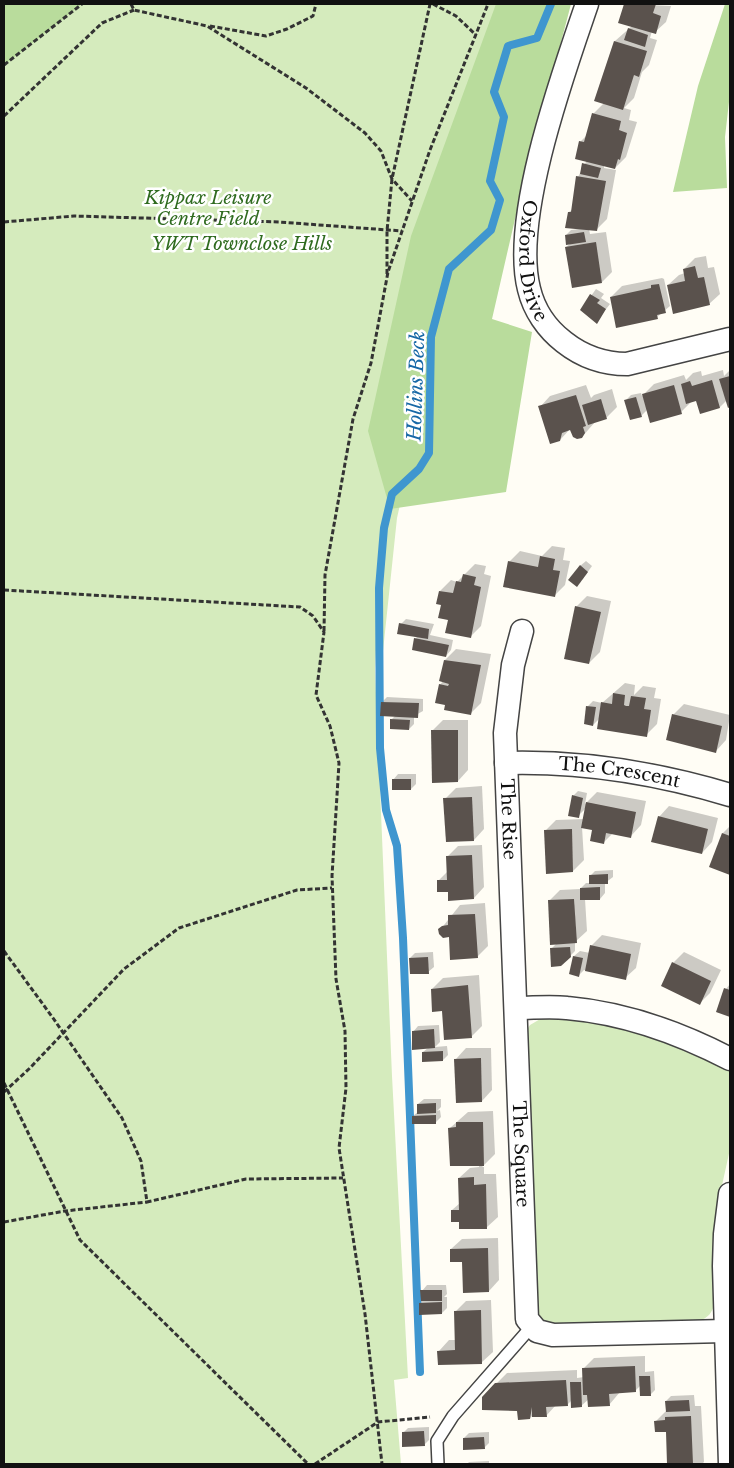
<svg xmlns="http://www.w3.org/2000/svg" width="734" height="1468" viewBox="0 0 734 1468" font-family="'Libre Baskerville',serif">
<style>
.green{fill:#d5ebbd}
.forest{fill:#b9dc9c}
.shadow{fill:#0003}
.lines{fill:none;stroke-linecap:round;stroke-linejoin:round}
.stream{stroke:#3f96cf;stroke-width:8}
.building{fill:#5a524d}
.lane-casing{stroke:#444;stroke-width:14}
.street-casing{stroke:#444;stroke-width:25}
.path{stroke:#333;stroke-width:3;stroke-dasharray:5 2.5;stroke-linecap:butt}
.lane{stroke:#fff;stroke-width:11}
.street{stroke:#fff;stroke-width:22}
.labels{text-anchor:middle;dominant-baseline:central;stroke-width:5;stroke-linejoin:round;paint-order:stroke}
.park-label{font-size:18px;font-style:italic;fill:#2f6b1f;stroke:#fff}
.street-label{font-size:18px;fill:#111;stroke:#fff}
.water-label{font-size:19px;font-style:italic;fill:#1768a6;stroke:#fff}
</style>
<rect width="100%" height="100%" fill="#fffdf5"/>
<g class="green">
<polygon points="4,4 545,4 411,456 397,518 383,651 376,650 375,669 392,1076 408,1378 394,1380 401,1464 4,1464"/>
<path d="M542,1018L595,1022L647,1034L730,1069V1149L717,1208L715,1303C712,1313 708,1318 699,1321L548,1325L537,1316L526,1031L530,1025Z"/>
</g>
<g class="forest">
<polygon points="4,4 82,4 4,65"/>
<polygon points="496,4 571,4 518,206 492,319 532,332 506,492 390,509 368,431 411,236"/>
<polygon points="725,4 730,4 730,93 725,137 727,188 673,192 698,86"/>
</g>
<g class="shadow">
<polygon points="626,4 671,6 666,22 655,32 652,31 650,38 657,40 649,65 642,72 634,98 624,108 631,110 629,120 637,122 626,157 615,168 604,165 604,168 616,170 607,219 596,230 589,229 590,234 606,232 612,272 602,282 566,247 571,243 566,235 571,230 579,229 569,212 573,209 578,177 587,160 580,142 587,135 593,114 604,103 596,100 615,41 632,26 620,22"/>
<polygon points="706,256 708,268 714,267 720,294 709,304 668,285 679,275 685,273 684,269 695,258"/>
<polygon points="662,278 664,279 670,306 657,317 611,297 622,286"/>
<polygon points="596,289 604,294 601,298 610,304 596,322 581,310"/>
<polygon points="723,370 724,376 730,370 730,405 728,406 727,400 720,407 701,412 697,400 692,401 681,412 648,409 641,416 626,400 631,395 641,393 642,396 654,384 684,375 686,380 693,373 701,371 702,376"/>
<polygon points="586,385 591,398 594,395 612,389 617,407 606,418 595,422 582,437 571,428 560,440 540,407 550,396"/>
<polygon points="552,546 565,548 563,560 570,561 565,585 554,596 509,562 520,551 542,556"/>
<polygon points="586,561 592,566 582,580 580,566"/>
<polygon points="475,564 486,566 484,574 491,576 481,626 470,637 449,619 442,604 440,591 451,580 457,582"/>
<polygon points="587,596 611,601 600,652 589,663 576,607"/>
<polygon points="406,619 434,624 430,635 453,640 451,650 446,656 415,639 418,636 401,624"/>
<polygon points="456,649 491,654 481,703 470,714 446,704 440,685 443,681 445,660"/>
<polygon points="625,683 635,685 634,695 643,686 656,688 654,698 661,699 657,724 646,735 600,718 593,725 588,706 593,701 602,703"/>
<polygon points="387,697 423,699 423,711 414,716 414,724 409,729 392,719 396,715 382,702"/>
<polygon points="684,704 730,715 726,740 716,751 673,715"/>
<polygon points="443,720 468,720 468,770 458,781 432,731"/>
<polygon points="398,774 416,774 416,784 411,789 393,780"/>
<polygon points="482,786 484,829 474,840 445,799 456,788"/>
<polygon points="578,791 587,793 585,804 597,792 646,801 641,825 631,836 613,833 603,843 593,829 582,827 584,860 573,871 545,831 556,820 584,819 585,809 578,816 573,796"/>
<polygon points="669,806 718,818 712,842 702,853 659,817"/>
<polygon points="730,826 730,873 711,866 723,833"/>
<polygon points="482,845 484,887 474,898 449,890 438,881 448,871 447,857 458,846"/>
<polygon points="613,870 613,877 605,883 605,893 600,899 585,899 587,931 575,942 575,951 570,956 552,948 557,943 549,901 560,890 580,889 586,883 591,883 590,876 595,871"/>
<polygon points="485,903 488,946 477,957 440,930 460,905"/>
<polygon points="602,935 641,943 636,968 625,978 584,970 579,975 574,956 580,951 590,953 591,946"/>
<polygon points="433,952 434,967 428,972 410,958 415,953"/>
<polygon points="684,952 721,970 710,993 700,1003 673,963"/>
<polygon points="479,975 482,1026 471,1037 444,1010 432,989 443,978"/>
<polygon points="730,984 730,1016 717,1012 726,989"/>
<polygon points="439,1025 440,1042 435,1047 447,1046 448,1055 443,1060 423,1052 428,1048 413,1032 418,1026"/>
<polygon points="466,1048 491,1048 492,1090 482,1101 456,1059"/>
<polygon points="424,1099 441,1099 441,1107 437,1111 440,1110 441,1117 436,1122 413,1116 419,1111 418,1104"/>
<polygon points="493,1111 495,1154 482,1167 484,1167 484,1174 496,1174 498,1217 487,1227 461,1220 452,1210 460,1203 459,1178 470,1168 479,1167 479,1165 450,1128 468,1112"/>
<polygon points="498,1238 499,1280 489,1291 451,1249 462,1239"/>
<polygon points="427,1285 446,1285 447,1294 444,1297 447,1297 447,1308 442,1313 420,1303 422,1291"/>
<polygon points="491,1300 493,1352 482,1362 439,1351 449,1340 456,1340 455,1312 466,1301"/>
<polygon points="645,1356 645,1372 654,1371 655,1390 650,1395 641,1385 635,1391 620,1392 609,1405 589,1399 581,1406 572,1400 567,1405 556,1405 546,1416 533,1415 530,1418 519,1410 496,1384 507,1373 577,1370 577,1378 584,1377 583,1369 594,1358"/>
<polygon points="694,1395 695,1406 701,1406 704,1462 702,1464 669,1464 667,1430 656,1421 667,1410 666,1401 671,1396"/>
<polygon points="429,1427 429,1440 424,1445 403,1433 408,1428"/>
<polygon points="489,1432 489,1443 484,1448 464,1438 469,1433"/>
<polygon points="489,1461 489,1464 467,1464 469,1462"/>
</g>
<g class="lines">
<polyline class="stream" points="420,1372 403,938 397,846 386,810 380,748 379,588 384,528 392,494 419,469 429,453 431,337 449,269 491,230 500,200 490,181 504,117 494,92 508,46 537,38 551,4"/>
</g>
<g class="building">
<polygon points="624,4 656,4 653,13 661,16 656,34 618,23"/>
<polygon points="628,28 648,35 645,47 624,40"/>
<polygon points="614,41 647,51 639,77 634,75 623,110 594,101"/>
<polygon points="592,113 621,121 619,130 627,133 620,160 618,159 615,169 575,159 579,141 584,142"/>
<polygon points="582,163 601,168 598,178 580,174"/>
<polygon points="576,176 606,181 597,231 565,228 568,212 571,212"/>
<polygon points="584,232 586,242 566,245 565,235"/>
<polygon points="596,242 602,283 572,288 565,247"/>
<polygon points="695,266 698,278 704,277 710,305 673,314 667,285 685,281 683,269"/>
<polygon points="659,284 666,313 657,315 658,319 616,328 610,297 651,288 651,285"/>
<polygon points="590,294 600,300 597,303 606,309 597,324 580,310"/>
<polygon points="730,376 730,407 728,408 719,379"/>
<polygon points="712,380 720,408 700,414 696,401 686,404 681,384 690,381 692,386"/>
<polygon points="674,385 682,414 650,423 642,394"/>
<polygon points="576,395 586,426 583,427 585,433 582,438 577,439 573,437 570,430 562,433 560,441 550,444 538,406"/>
<polygon points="636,397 642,417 630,420 624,400"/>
<polygon points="601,399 607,419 588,425 582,405"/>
<polygon points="540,556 555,559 553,570 560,571 555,597 503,587 508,561 538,567"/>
<polygon points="580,565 588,572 577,587 568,580"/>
<polygon points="463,574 476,577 474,585 481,587 471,638 445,633 448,620 438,618 441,605 436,604 439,591 453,593 456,581 461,582"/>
<polygon points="575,606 601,612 589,664 564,659"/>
<polygon points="399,623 429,629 428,639 397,634"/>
<polygon points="414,638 449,645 446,657 412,650"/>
<polygon points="444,660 481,665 471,715 444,710 445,705 435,703 439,684 448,686 449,684 439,681"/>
<polygon points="613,693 625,695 624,705 626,706 629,706 631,696 646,698 644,709 651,710 647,737 597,729 601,702 612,704"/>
<polygon points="381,702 419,703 418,718 380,716"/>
<polygon points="586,706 596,707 593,726 584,724"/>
<polygon points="672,714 722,726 716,753 666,740"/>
<polygon points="390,719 410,720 409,730 390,729"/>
<polygon points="431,730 458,730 458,782 432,783"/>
<rect x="392" y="779" width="19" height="11"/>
<polygon points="572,795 583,798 579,818 568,816"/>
<polygon points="472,797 474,841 446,842 443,798"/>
<polygon points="586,802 636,812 631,838 606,833 604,844 590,841 592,830 581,828"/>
<polygon points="658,816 708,829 702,854 651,842"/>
<polygon points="572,829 573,872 546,874 544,830"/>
<polygon points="722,833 730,836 730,875 709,867"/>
<polygon points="472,855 474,899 448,901 448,892 437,892 437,880 447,880 446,856"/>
<polygon points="608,874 608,884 589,884 589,875"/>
<polygon points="600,887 600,900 580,900 580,888"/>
<polygon points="574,899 577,943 550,945 548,900"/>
<polygon points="475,914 478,958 450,960 449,937 443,938 439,934 438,929 442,926 448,925 448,915"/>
<polygon points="590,945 631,954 626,980 585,971"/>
<polygon points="570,947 571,957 561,966 551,967 550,948"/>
<polygon points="573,956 583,958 579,977 569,974"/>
<polygon points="428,957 429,974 410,974 409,958"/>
<polygon points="672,962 711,981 700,1005 661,986"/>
<polygon points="468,985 472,1038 444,1040 442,1011 432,1012 431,989"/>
<polygon points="724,988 730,990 730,1017 716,1012"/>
<polygon points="434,1029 435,1048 412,1050 412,1031"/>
<polygon points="443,1051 443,1061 422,1062 422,1052"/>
<polygon points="481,1058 482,1102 456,1103 454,1059"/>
<polygon points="436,1103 436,1113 417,1114 417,1104"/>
<polygon points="436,1115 436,1124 412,1124 412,1116"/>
<polygon points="456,1122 483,1122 484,1166 450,1166 448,1128 456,1127"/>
<polygon points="474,1177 474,1185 486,1184 487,1229 459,1229 459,1222 451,1222 451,1210 459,1210 458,1178"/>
<polygon points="488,1248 489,1292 463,1293 462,1262 450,1262 450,1249"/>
<polygon points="420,1290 442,1290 442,1301 421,1301"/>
<polygon points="442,1302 442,1314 419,1315 419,1303"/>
<polygon points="481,1310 482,1364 438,1365 437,1351 455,1350 454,1311"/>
<polygon points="635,1366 636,1392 609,1394 610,1406 588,1407 587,1395 583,1395 582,1368"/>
<polygon points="639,1376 650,1376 651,1396 640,1396"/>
<polygon points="566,1380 568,1406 546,1407 547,1417 532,1417 532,1407 530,1419 518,1420 517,1411 482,1410 482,1397 495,1383"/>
<polygon points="570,1382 581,1382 582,1407 571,1408"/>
<polygon points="689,1400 690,1411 666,1412 665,1401"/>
<polygon points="691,1416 693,1464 667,1464 666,1432 655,1432 654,1421 665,1420 665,1417"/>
<polygon points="424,1431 425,1446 402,1447 402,1432"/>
<polygon points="484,1437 485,1449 463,1450 463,1438"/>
</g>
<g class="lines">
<defs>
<polyline id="lane" points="438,1464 437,1441 453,1416 532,1326"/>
<g id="street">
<path id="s1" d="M587,4C563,74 511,218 529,289C534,310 547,329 564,342C583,357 603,364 627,364L730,339"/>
<path id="s2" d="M522,631L513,665L505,733L527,1319L537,1331L553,1335L725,1331"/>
<path id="s3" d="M506,763C583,761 657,773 730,795"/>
<path d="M517,1008C533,1008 550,1006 567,1008C625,1013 678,1032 730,1059"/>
<polyline points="730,1464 724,1266 725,1234 730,1194"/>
</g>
</defs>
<use href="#lane" class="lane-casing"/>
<use href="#street" class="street-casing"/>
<g class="path">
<polyline points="131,4 134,10 207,26 306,88 365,133 381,151 392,179 412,201"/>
<polyline points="433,4 456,16 476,35"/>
<polyline points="210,26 266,36 287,29 313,16 316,4"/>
<polyline points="4,65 82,4"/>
<polyline points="4,116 102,23 134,10"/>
<polyline points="4,222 74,216 279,222 402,231"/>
<polyline points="387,274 387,231 392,179 430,4"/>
<polyline points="4,590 300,607 313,616 324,632 316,695 330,726 339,763 332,876 336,979 345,1031 346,1088 339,1148 365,1314 382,1464"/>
<polyline points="324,631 325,575 353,419 371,363 388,272 430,150 488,4"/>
<polyline points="4,951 53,1018 122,1118 141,1161 147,1202 246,1179 343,1178"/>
<polyline points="4,1083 80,1240 308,1464"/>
<polyline points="4,1092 30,1068 124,969 179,928 297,890 332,888"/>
<polyline points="4,1222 65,1211 147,1202"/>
<polyline points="315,1464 378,1422 430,1417"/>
</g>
<use href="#lane" class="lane"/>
<use href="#street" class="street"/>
</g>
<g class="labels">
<g class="park-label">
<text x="208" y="198">Kippax Leisure<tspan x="208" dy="21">Centre Field</tspan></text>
<text x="242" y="244">YWT Townclose Hills</text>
</g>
<g class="street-label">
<text stroke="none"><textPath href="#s1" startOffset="266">Oxford Drive</textPath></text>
<text stroke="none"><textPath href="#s3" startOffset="114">The Crescent</textPath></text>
<text stroke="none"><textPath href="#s2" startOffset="190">The Rise</textPath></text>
<text stroke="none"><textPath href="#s2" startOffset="525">The Square</textPath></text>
</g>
<g class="water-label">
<text transform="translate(416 386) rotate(-88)">Hollins Beck</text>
</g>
</g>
<rect width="734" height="1468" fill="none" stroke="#111111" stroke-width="10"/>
</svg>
